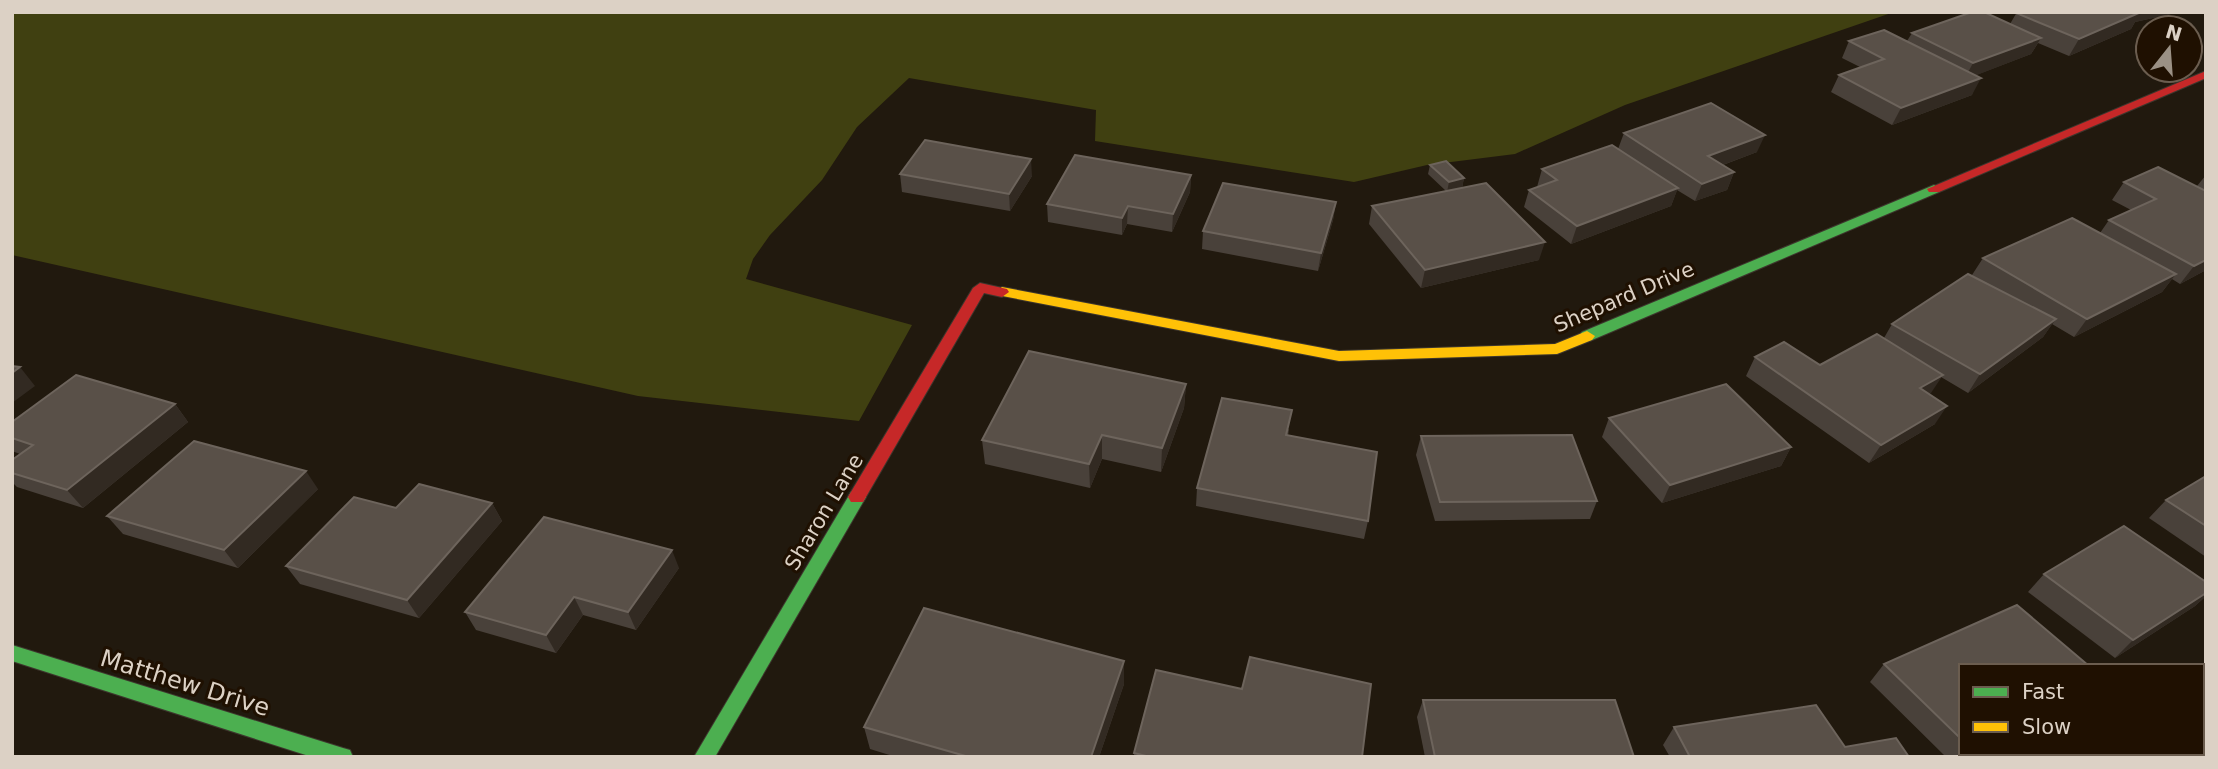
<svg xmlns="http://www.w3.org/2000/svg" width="2218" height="769" viewBox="0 0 2218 769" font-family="'DejaVu Sans',sans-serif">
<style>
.green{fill:#404011}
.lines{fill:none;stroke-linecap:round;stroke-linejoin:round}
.fast-casing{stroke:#3d362d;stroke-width:2}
.slow-casing{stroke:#3d362d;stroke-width:2}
.jam-casing{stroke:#3d362d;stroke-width:2}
.fast{fill:#4caf50;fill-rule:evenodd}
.slow{fill:#ffc107;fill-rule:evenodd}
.jam{fill:#c62828;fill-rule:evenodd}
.wall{fill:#49413a}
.shaded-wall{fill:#322a22}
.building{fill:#595048;stroke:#6d645c;stroke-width:2}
.labels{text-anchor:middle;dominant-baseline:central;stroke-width:6;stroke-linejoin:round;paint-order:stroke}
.street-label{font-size:21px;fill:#dcd1c5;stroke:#1f1001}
.near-street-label{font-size:24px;fill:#dcd1c5;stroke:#1f1001}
</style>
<rect width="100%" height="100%" fill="#21190e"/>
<polygon class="green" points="12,12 1894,12 1625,105 1515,154 1427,165 1354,182 1095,141 1096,110 909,78 857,127 822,180 770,235 753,259 746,279 912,325 859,421 638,396 12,255"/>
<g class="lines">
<defs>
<g id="fast">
<polygon points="1934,185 1941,189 1939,192 1592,340 1587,341 1579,336 1582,332"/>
<polygon points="857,490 863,492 866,497 715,757 694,757 851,492"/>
<polygon points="12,645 343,748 350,750 353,757 312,757 12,661"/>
</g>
<polygon id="slow" points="1002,287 1339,351 1555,344 1587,331 1595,336 1592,340 1557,354 1339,361 997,295 995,292"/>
<g id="jam">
<polygon points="2206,71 2206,78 1939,192 1929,192 1927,189"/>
<polygon points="980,283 1007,289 1009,292 1002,297 984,293 863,502 851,502 848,497 851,492 973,288"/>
</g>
</defs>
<use href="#fast" class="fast-casing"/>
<use href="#slow" class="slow-casing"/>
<use href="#jam" class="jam-casing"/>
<use href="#fast" class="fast"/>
<use href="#slow" class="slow"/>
<use href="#jam" class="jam"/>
</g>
<g class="wall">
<polygon points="2017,12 2180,12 2135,22 2131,29 2069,56 2038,43 2031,54 1976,75 1972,95 1892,125 1831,92 1839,75 1860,67 1842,58 1849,41 1907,41 1912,33 2010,24"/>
<polygon points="1624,133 1757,152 1723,165 1734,172 1727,190 1695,201 1677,190 1671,206 1571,244 1524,207 1529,190 1537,187 1542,169 1618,149"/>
<polygon points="1430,165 1464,178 1462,188 1539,260 1421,288 1369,224 1372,206 1446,191 1428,174"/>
<polygon points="900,174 1032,176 1010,211 902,192"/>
<polygon points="1191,175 1190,192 1172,232 1127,224 1122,235 1048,222 1047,204"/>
<polygon points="2206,175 2206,270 2180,284 2172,279 2162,292 2074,337 2052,324 2043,337 1968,393 1941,377 1929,394 1935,424 1869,463 1746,376 1755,357 1820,365 1884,338 1892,324 1972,275 1983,258 2100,233 2109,220 2131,210 2112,200 2124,182 2197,186"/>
<polygon points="1336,202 1333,220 1318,271 1202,249 1203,231"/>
<polygon points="1186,384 1184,408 1161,472 1102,459 1090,488 985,464 982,440"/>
<polygon points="175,404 188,422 83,508 17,487 12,482 12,460 20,454 12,451 12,422"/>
<polygon points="1609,418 1791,447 1781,466 1662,503 1602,437"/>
<polygon points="1289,429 1288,436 1368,521 1364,539 1196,506 1197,488"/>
<polygon points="1421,436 1597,501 1590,519 1435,521 1416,455"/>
<polygon points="2206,476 2206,557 2149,518 2166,500"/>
<polygon points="318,489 238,568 123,534 107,516"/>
<polygon points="492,503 502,521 419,618 300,584 286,566 396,508"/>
<polygon points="679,568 636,630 583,615 556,653 476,630 465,612"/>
<polygon points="2044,574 2206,582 2206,596 2195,606 2115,658 2028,592"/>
<polygon points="1124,661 1124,684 1099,757 896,757 870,749 864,727"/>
<polygon points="1884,664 1961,666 1961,753 2006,753 1999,757 1946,757 1870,682"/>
<polygon points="1423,700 1634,757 1425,757 1417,717"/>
<polygon points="1674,727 1845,747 1909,757 1670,757 1663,745"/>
<polygon points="1134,753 1362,757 1134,757"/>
</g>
<g class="shaded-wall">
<polygon points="2140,12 2180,12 2135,22 2131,29 2069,56 2079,39"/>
<polygon points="2041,38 2031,54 1964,80 1973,63"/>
<polygon points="1981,78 1972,95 1892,125 1901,108"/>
<polygon points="1765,135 1757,152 1701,173 1708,156"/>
<polygon points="1031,159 1032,176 1010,211 1009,194"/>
<polygon points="1734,172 1727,190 1695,201 1702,184"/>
<polygon points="1191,175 1190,192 1172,232 1173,214"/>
<polygon points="1464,178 1462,188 1447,192 1449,182"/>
<polygon points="1678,188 1671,206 1571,244 1577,226"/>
<polygon points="1336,202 1333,220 1318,271 1321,253"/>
<polygon points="1128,206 1127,224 1122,235 1122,218"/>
<polygon points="1545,242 1539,260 1421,288 1425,270"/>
<polygon points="2206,260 2206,270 2180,284 2194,266"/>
<polygon points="2176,274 2162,292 2074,337 2087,319"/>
<polygon points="2056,319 2043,337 1968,393 1980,374"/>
<polygon points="20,367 35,386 12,403 12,373"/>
<polygon points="1943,375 1931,393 1908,406 1920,388"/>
<polygon points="1186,384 1184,408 1161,472 1162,448"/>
<polygon points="175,404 188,422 83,508 67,490"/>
<polygon points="1947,406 1935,424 1869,463 1881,445"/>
<polygon points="1102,435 1102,459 1090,488 1089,464"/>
<polygon points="1791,447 1781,466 1662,503 1670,485"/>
<polygon points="306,471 318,489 238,568 224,550"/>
<polygon points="492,503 502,521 419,618 407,600"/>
<polygon points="672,550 679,568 636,630 628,612"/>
<polygon points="2206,593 2206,596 2195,606 2115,658 2133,640"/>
<polygon points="574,597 583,615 556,653 546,635"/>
<polygon points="1124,661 1124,684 1099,757 1091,757"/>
<polygon points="1989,753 2006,753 1999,757 1982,757"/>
</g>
<g class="building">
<polygon points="1972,12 1984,12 2041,38 1973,63 1912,33"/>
<polygon points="2017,12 2141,12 2079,39 2016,13"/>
<polygon points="1884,30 1981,78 1901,108 1839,75 1884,59 1849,41"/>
<polygon points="1711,103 1765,135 1708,156 1734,172 1702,184 1624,133"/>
<polygon points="925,140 1031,159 1009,194 900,174"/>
<polygon points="1612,145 1678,188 1577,226 1529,190 1557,180 1542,169"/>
<polygon points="1075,155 1191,175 1173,214 1128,206 1122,218 1047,204"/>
<polygon points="1446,161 1464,178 1449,182 1430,165"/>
<polygon points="2158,167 2206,191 2206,260 2194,266 2109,220 2156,199 2124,182"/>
<polygon points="1223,183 1336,202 1321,253 1203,231"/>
<polygon points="1486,183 1545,242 1425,270 1372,206"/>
<polygon points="2072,218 2176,274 2087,319 1983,258"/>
<polygon points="1968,274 2056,319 1980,374 1892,324"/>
<polygon points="1877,334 1943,375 1920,388 1947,406 1881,445 1755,357 1784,342 1820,365"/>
<polygon points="1029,351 1186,384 1162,448 1102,435 1089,464 982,440"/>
<polygon points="12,366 20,367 12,373"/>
<polygon points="76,375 175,404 67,490 12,473 12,460 33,445 12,438 12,422"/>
<polygon points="1726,384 1791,447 1670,485 1609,418"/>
<polygon points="1222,398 1292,410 1286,435 1377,452 1368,521 1197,488"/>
<polygon points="1572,435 1597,501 1440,502 1421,436"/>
<polygon points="194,441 306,471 224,550 107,516"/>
<polygon points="2206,476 2206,526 2166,500"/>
<polygon points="419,484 492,503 407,600 286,566 354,497 396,508"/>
<polygon points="544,517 672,550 628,612 574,597 546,635 465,612"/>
<polygon points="2124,526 2206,582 2206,593 2133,640 2044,574"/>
<polygon points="2017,605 2089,666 1961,666 1961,739 1884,664"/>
<polygon points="924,608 1124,661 1091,757 969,757 864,727"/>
<polygon points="1250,657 1371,684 1362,757 1150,757 1134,753 1156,670 1242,689"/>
<polygon points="1423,700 1615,700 1634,757 1435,757"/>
<polygon points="1816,705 1845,747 1896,738 1909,757 1690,757 1674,727"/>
<polygon points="1976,753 1989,753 1982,757 1979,757"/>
</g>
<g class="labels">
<g class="street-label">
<text transform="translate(1624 297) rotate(-23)">Shepard Drive</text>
<text transform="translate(824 512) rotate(-59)">Sharon Lane</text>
</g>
<g class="near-street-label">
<text transform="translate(185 683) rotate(17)">Matthew Drive</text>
</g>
</g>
<rect width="2218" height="769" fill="none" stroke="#dcd1c5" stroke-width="28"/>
<rect x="1959" y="664" width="245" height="91" fill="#1f1001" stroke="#6b5d4f" stroke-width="2"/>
<rect x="1973" y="687" width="35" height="10" fill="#4caf50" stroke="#6b5d4f" stroke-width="2"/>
<text x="2022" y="699" font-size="21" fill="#dcd1c5">Fast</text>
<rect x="1973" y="722" width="35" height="10" fill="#ffc107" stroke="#6b5d4f" stroke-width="2"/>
<text x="2022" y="734" font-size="21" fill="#dcd1c5">Slow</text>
<g transform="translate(2169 49) rotate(17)"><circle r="33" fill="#1f1001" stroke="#6b5d4f" stroke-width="2"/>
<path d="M0-5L12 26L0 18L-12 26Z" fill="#9b9185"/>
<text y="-10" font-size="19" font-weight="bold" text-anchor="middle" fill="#dcd1c5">N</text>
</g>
</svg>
